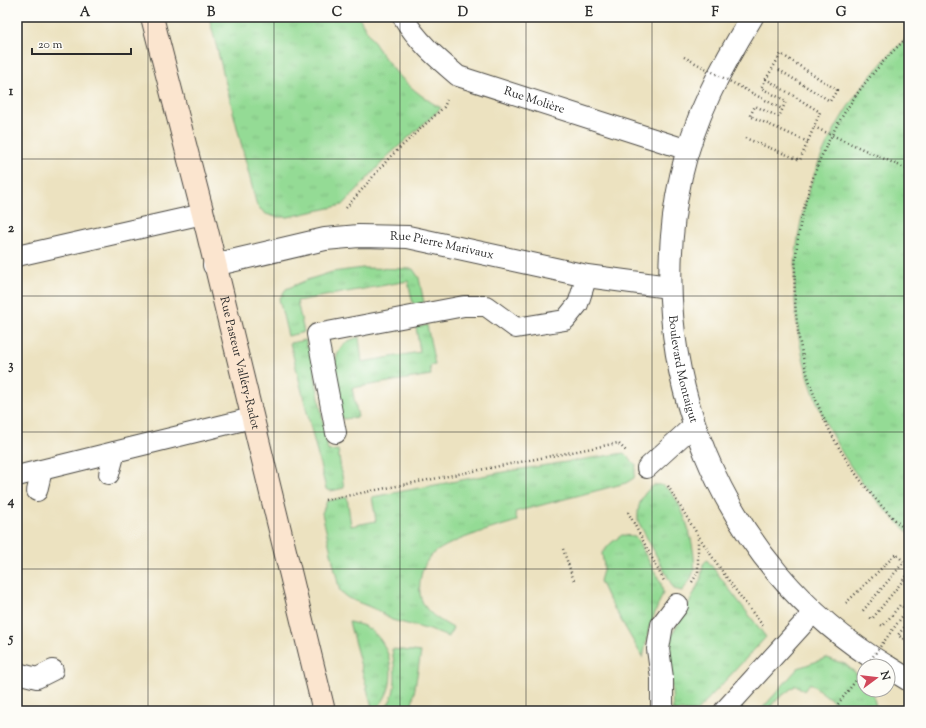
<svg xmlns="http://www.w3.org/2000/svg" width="926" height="728" viewBox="0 0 926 728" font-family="'Sorts Mill Goudy',serif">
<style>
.grass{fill:url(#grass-tufts);stroke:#608360}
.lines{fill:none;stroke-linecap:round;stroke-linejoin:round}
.lane-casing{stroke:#484641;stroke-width:22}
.street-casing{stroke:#484641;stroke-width:24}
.secondary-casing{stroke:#484641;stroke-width:24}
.path{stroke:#484641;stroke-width:2.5;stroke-dasharray:1 3;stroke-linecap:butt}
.lane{stroke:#fff;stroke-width:20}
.street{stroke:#fff;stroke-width:22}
.secondary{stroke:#fbe5cf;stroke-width:22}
.path-bridge{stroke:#484641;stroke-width:2.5;stroke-dasharray:1 3;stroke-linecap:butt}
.grid{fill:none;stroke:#2b2b2b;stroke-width:1;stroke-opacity:0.55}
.labels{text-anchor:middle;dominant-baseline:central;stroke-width:3.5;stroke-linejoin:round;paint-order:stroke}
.street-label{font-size:12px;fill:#2b2b2b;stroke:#fdfcf7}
.neatline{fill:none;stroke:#2b2b2b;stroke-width:1.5}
.grid-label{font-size:13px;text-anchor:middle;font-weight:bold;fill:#2b2b2b}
</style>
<defs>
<pattern id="grass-tufts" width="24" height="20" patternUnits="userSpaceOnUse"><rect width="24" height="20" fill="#94db95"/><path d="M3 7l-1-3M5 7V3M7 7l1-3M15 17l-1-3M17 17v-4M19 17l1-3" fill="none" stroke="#80bc81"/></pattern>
</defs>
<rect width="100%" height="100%" fill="#fdfcf7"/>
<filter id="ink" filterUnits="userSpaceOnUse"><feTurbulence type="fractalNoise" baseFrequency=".025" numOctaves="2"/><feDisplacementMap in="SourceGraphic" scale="8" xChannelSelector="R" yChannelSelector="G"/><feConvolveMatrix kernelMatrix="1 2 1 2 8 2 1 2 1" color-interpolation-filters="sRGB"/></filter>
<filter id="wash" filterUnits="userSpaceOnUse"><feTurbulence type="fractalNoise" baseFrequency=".012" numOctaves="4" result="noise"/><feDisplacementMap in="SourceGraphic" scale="16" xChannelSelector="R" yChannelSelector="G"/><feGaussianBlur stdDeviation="0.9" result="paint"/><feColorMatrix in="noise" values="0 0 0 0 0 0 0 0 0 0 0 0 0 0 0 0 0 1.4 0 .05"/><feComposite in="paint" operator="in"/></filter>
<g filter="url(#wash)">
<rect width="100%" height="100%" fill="#ece2c0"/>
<g class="grass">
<path d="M209,17H359C381,56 401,86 441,108L388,156L343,205L288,217H276L266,214L257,206Z"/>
<path d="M909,36V533C756,396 757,172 909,36Z"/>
<polygon points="363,268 413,269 419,278 424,303 413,304 408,281 297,301 304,332 288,336 279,299 286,289 307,280 332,272"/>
<path d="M427,325L435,365L430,366L431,375L352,388L358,417L344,419L341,417C337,390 322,346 359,337L362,362L420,352L416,327Z"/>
<polygon points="306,340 306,347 317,345 315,375 328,451 338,450 344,488 331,491 326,489 290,343"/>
<path d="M624,453L636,465L634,478L626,483L515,512L517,521C495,528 444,541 430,557C424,564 421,573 420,582C417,608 434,617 453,628L448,637L430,630L392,620L377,610L348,598L340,592L322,513L327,501L347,497L351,526L376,521L372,497L509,471Z"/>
<path d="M654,485C656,485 660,484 663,486C682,494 697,550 694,570C692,578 687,585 682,591L674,589L638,521C637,506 641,494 654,485Z"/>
<polygon points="622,535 635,536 661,583 663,593 649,628 643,658 607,596 600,581 604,567 602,553 611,543"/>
<polygon points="707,560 766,637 697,711 673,711 669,640 691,600 701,578 703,564"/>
<path d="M349,622C353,623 359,624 364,626C395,641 401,691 373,711Z"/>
<path d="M392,649L421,652L411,711H382C400,695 395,670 392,649Z"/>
<polygon points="826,658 845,664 864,680 864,690 872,690 877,711 846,711 810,683 804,691 796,685 774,702 768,711 760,711 798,668"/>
</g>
</g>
<g filter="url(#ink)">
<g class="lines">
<defs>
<g id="lane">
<path id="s1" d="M403,17C417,41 437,58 458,76L688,150"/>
<polyline points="17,256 203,214"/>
<polyline points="336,433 317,334 464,306 486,306 516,328 565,320 578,304 587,276"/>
<polyline points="647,468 694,425"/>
<polyline points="109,474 115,452"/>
<polyline points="17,476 252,418"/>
<polyline points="37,491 42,470"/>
<polyline points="17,673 37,678 53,670"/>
<polyline points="724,711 814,612"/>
</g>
<g id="street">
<path id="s2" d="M752,17C721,67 694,118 681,176C640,364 719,566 886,666"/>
<path id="s3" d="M214,265L325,239L359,236L408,237L587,276L669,287"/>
<polyline points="888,667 909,680"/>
<polyline points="662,711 662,678 658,649 662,625 677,605"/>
</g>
<g id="secondary">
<path id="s4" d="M152,17L203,214L324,711"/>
</g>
</defs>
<use href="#lane" class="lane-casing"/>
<use href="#street" class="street-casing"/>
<use href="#secondary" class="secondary-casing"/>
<g class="path">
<path d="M909,36C757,173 756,396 909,533"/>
<polyline points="779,70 830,101 837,90 781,54 766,79 820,112 814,127 909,170"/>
<polyline points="766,79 761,88 786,101 779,117 755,106 750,116 808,142"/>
<polyline points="745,138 800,160 814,127"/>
<polyline points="909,205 909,221"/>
<polyline points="346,208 390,157 444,107 447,100"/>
<path d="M668,486C698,537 727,581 764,627"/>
<polyline points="325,500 618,443 626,451"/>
<polyline points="628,512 664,581"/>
<polyline points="563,549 574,581"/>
<polyline points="692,582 698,573 698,537"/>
<polyline points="846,603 896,554 904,562 861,613"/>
<polyline points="870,618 872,619 909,573"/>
<polyline points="909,621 898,635 906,641 909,637"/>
<polyline points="881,625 883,626 900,605 909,611"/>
<polyline points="838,704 857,679"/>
</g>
<use href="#lane" class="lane"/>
<use href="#street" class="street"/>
<use href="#secondary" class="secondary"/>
<g class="path-bridge">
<polyline points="684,57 782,109"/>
<polyline points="866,666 907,610"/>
</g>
</g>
</g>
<path class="grid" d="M148,17V711M274,17V711M400,17V711M526,17V711M652,17V711M778,17V711M17,159H909M17,296H909M17,432H909M17,569H909"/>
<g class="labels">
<g class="street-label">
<text stroke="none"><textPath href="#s1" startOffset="161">Rue Molière</textPath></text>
<text stroke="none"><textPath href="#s3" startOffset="232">Rue Pierre Marivaux</textPath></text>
<text stroke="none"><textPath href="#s4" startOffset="357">Rue Pasteur Valléry-Radot</textPath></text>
<text stroke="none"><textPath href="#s2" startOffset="370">Boulevard Montaigut</textPath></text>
</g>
</g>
<rect width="926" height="728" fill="none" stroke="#fdfcf7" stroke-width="44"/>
<g transform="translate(876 678) rotate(75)"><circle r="19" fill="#fdfcf7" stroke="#a9a8a5"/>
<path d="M0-3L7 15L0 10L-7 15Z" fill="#d1495b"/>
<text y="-6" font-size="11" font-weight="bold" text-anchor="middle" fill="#2b2b2b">N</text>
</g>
<path d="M32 48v6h99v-6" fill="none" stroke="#2b2b2b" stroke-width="2"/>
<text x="38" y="48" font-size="12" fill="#2b2b2b" stroke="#fdfcf7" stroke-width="3" paint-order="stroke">20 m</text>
<rect x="22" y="22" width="882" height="684" class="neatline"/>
<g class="grid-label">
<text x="85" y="16">A</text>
<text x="211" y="16">B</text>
<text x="337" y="16">C</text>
<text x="463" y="16">D</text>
<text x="589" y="16">E</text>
<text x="715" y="16">F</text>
<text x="841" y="16">G</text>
<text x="11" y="95">1</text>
<text x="11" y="232">2</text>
<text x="11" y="369">3</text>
<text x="11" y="505">4</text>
<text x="11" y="642">5</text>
</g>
</svg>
